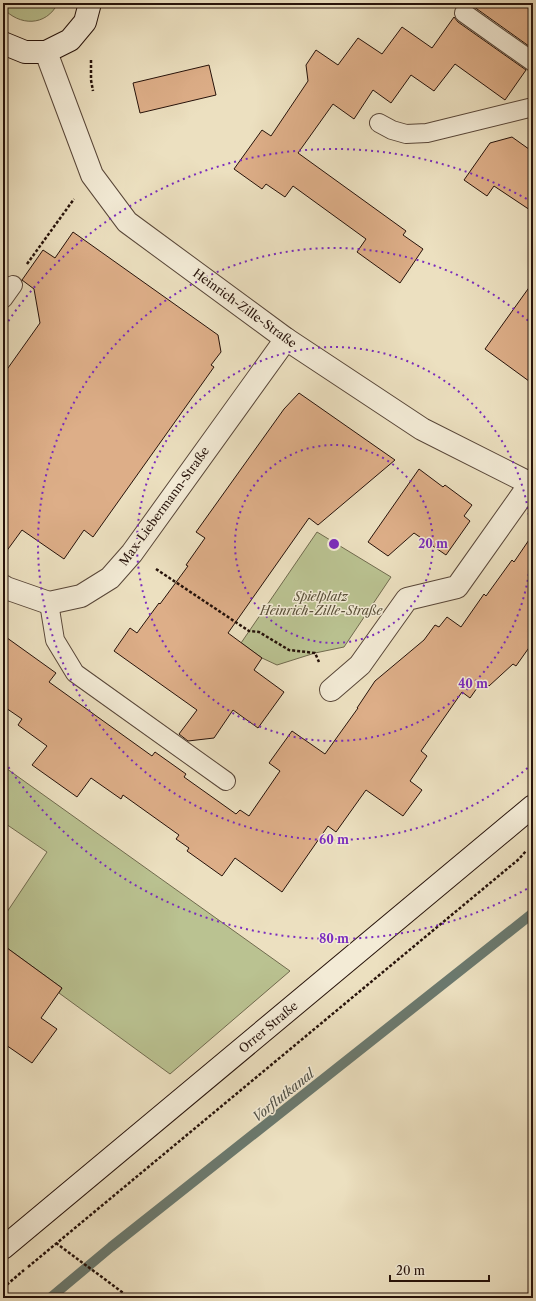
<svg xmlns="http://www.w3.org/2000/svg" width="536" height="1301" viewBox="0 0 536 1301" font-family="'Libre Caslon Text',serif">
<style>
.green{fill:#bac291;stroke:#706a4e}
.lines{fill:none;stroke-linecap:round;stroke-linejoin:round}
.stream{stroke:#6b796e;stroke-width:10}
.building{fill:#ddae88;stroke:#26120a}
.lane-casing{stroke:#584638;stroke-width:20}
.street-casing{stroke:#584638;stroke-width:24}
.secondary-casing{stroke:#26120a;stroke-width:24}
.path{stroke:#26120a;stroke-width:2.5;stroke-dasharray:3 2;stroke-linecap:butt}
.lane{stroke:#f3ebd6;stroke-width:18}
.street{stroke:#f3ebd6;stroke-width:22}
.secondary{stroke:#f3ebd6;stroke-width:22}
.ring{fill:none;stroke:#7b2cbf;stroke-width:2;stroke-dasharray:2 4}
.labels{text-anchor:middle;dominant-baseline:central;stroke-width:3;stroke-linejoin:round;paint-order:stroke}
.street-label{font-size:12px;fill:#26120a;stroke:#f3ebd6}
.park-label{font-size:12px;font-style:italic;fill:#5a5039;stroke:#f3ebd6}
.water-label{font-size:13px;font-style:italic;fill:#4e4e44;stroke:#f3ebd6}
.centre{fill:#7b2cbf;stroke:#f3ebd6;stroke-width:2}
.ring-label{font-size:12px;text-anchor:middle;font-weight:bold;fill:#7b2cbf;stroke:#f3ebd6;stroke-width:3;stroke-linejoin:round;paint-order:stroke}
</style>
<rect width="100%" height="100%" fill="#ece0c0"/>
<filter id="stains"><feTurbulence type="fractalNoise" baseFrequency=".005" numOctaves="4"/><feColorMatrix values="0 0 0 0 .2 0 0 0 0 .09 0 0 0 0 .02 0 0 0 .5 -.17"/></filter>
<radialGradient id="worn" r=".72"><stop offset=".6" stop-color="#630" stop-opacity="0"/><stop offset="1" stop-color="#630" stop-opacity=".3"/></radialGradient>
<g class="green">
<path d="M3,3H58C46,27 19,26 3,8Z"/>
<polygon points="317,532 391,577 344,647 315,653 277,665 262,658 241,643"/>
<polygon points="3,766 290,971 170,1074 59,993 62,988 3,945 3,918 47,852 3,822"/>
</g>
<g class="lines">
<polyline class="stream" points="50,1298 111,1247 533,913"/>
</g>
<g class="building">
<polygon points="466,3 533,3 533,49 470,4"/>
<polygon points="454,17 458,22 526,70 505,100 455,64 434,91 411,75 391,103 373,90 354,119 333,104 298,153 406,231 403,235 423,249 400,283 357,252 366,239 293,186 285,197 266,184 262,189 234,169 262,130 271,136 308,81 306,65 316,50 338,65 358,38 382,54 402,27 432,48"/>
<polygon points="209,65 216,95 140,113 133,83"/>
<polygon points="512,137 533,152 533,212 494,186 487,196 464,180 490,143"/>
<polygon points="73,232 218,335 221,352 211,365 214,367 93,537 84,530 64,559 22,530 3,556 3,375 40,323 34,289 22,280 43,250 55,258"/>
<polygon points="533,282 533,384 485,349"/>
<polygon points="299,393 395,460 318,525 309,518 228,633 262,658 254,670 284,692 258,728 233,710 214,738 188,741 179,734 197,710 114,651 130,628 137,633 159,603 160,604 188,566 186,565 205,538 196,532 284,409"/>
<polygon points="419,469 443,487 445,485 472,505 464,516 470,521 446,555 414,533 388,556 368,542"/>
<polygon points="533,534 533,642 516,666 513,664 489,686 482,681 470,698 462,692 421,751 427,756 410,781 422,790 403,816 366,790 336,832 328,826 282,892 235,858 222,876 187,851 189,848 176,839 179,835 123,795 121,799 91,778 77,797 32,765 47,746 18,725 22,719 3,706 3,635 56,673 49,682 152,756 155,752 186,774 184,777 236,814 240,810 249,816 280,771 269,763 292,731 325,754 358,708 357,708 375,681 424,640 435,625 439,627 447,617 461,627 484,594 486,596 512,560 514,562"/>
<polygon points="3,945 62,988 41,1018 57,1029 32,1063 3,1043"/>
</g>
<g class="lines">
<defs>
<g id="lane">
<polyline points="464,13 533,62"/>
<polyline points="379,123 392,130 406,134 427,133 533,107"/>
<polyline points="3,299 13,285"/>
<polyline points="49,603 55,640 75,673 226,781"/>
</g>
<g id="street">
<polyline points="46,52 92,175 127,222 286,339 422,429 533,485"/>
<polyline points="3,586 6,588 49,603 81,596 110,578 132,553 286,339"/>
<polyline points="331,690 360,665 407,599 457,587 530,484"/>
</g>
<g id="secondary">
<polyline points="3,43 25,52 46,52 70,40 85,22 90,3"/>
<polyline points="3,1248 533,806"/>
</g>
</defs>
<use href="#lane" class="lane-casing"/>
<use href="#street" class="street-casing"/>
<use href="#secondary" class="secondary-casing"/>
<g class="path">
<polyline points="91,60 91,80 93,91"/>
<polyline points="27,264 74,199"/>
<polyline points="156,569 249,631 259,632 289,650 315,653 319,662"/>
<polyline points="56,1243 130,1298"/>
<polyline points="28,1267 519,859 526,851"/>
<polyline points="3,1288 24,1270"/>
</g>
<use href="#lane" class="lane"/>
<use href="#street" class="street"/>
<use href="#secondary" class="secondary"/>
</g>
<g class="ring">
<circle cx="334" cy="544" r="99"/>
<circle cx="334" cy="544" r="197"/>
<path d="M532 764A296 296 0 1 1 532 324"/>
<path d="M532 886A395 395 0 0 1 5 762M5 326A395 395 0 0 1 532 202"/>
</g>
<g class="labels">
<g class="street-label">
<text transform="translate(245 308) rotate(36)">Heinrich-Zille-Straße</text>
<text transform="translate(164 506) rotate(-54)">Max-Liebermann-Straße</text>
<text transform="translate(268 1027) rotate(-40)">Orrer Straße</text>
</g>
<g class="park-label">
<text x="321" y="596">Spielplatz<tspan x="321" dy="14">Heinrich-Zille-Straße</tspan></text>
</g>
<g class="water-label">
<text transform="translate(283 1095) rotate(-39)">Vorflutkanal</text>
</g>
</g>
<circle cx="334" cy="544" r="6" class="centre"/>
<g class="ring-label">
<text x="433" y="548">20 m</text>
<text x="473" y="688">40 m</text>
<text x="334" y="844">60 m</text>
<text x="334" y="943">80 m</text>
</g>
<rect width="536" height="1301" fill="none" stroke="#ece0c0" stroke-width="16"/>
<rect x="4" y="4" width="528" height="1293" fill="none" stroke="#26120a" stroke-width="2"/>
<rect x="8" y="8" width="520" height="1285" fill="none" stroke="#26120a"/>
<path d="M390 1275v6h99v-6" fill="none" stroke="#26120a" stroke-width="2"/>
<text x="396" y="1275" font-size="12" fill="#26120a" stroke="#f3ebd6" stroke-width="3" paint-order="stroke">20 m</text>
<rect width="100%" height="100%" filter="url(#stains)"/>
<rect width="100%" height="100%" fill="url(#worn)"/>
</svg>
